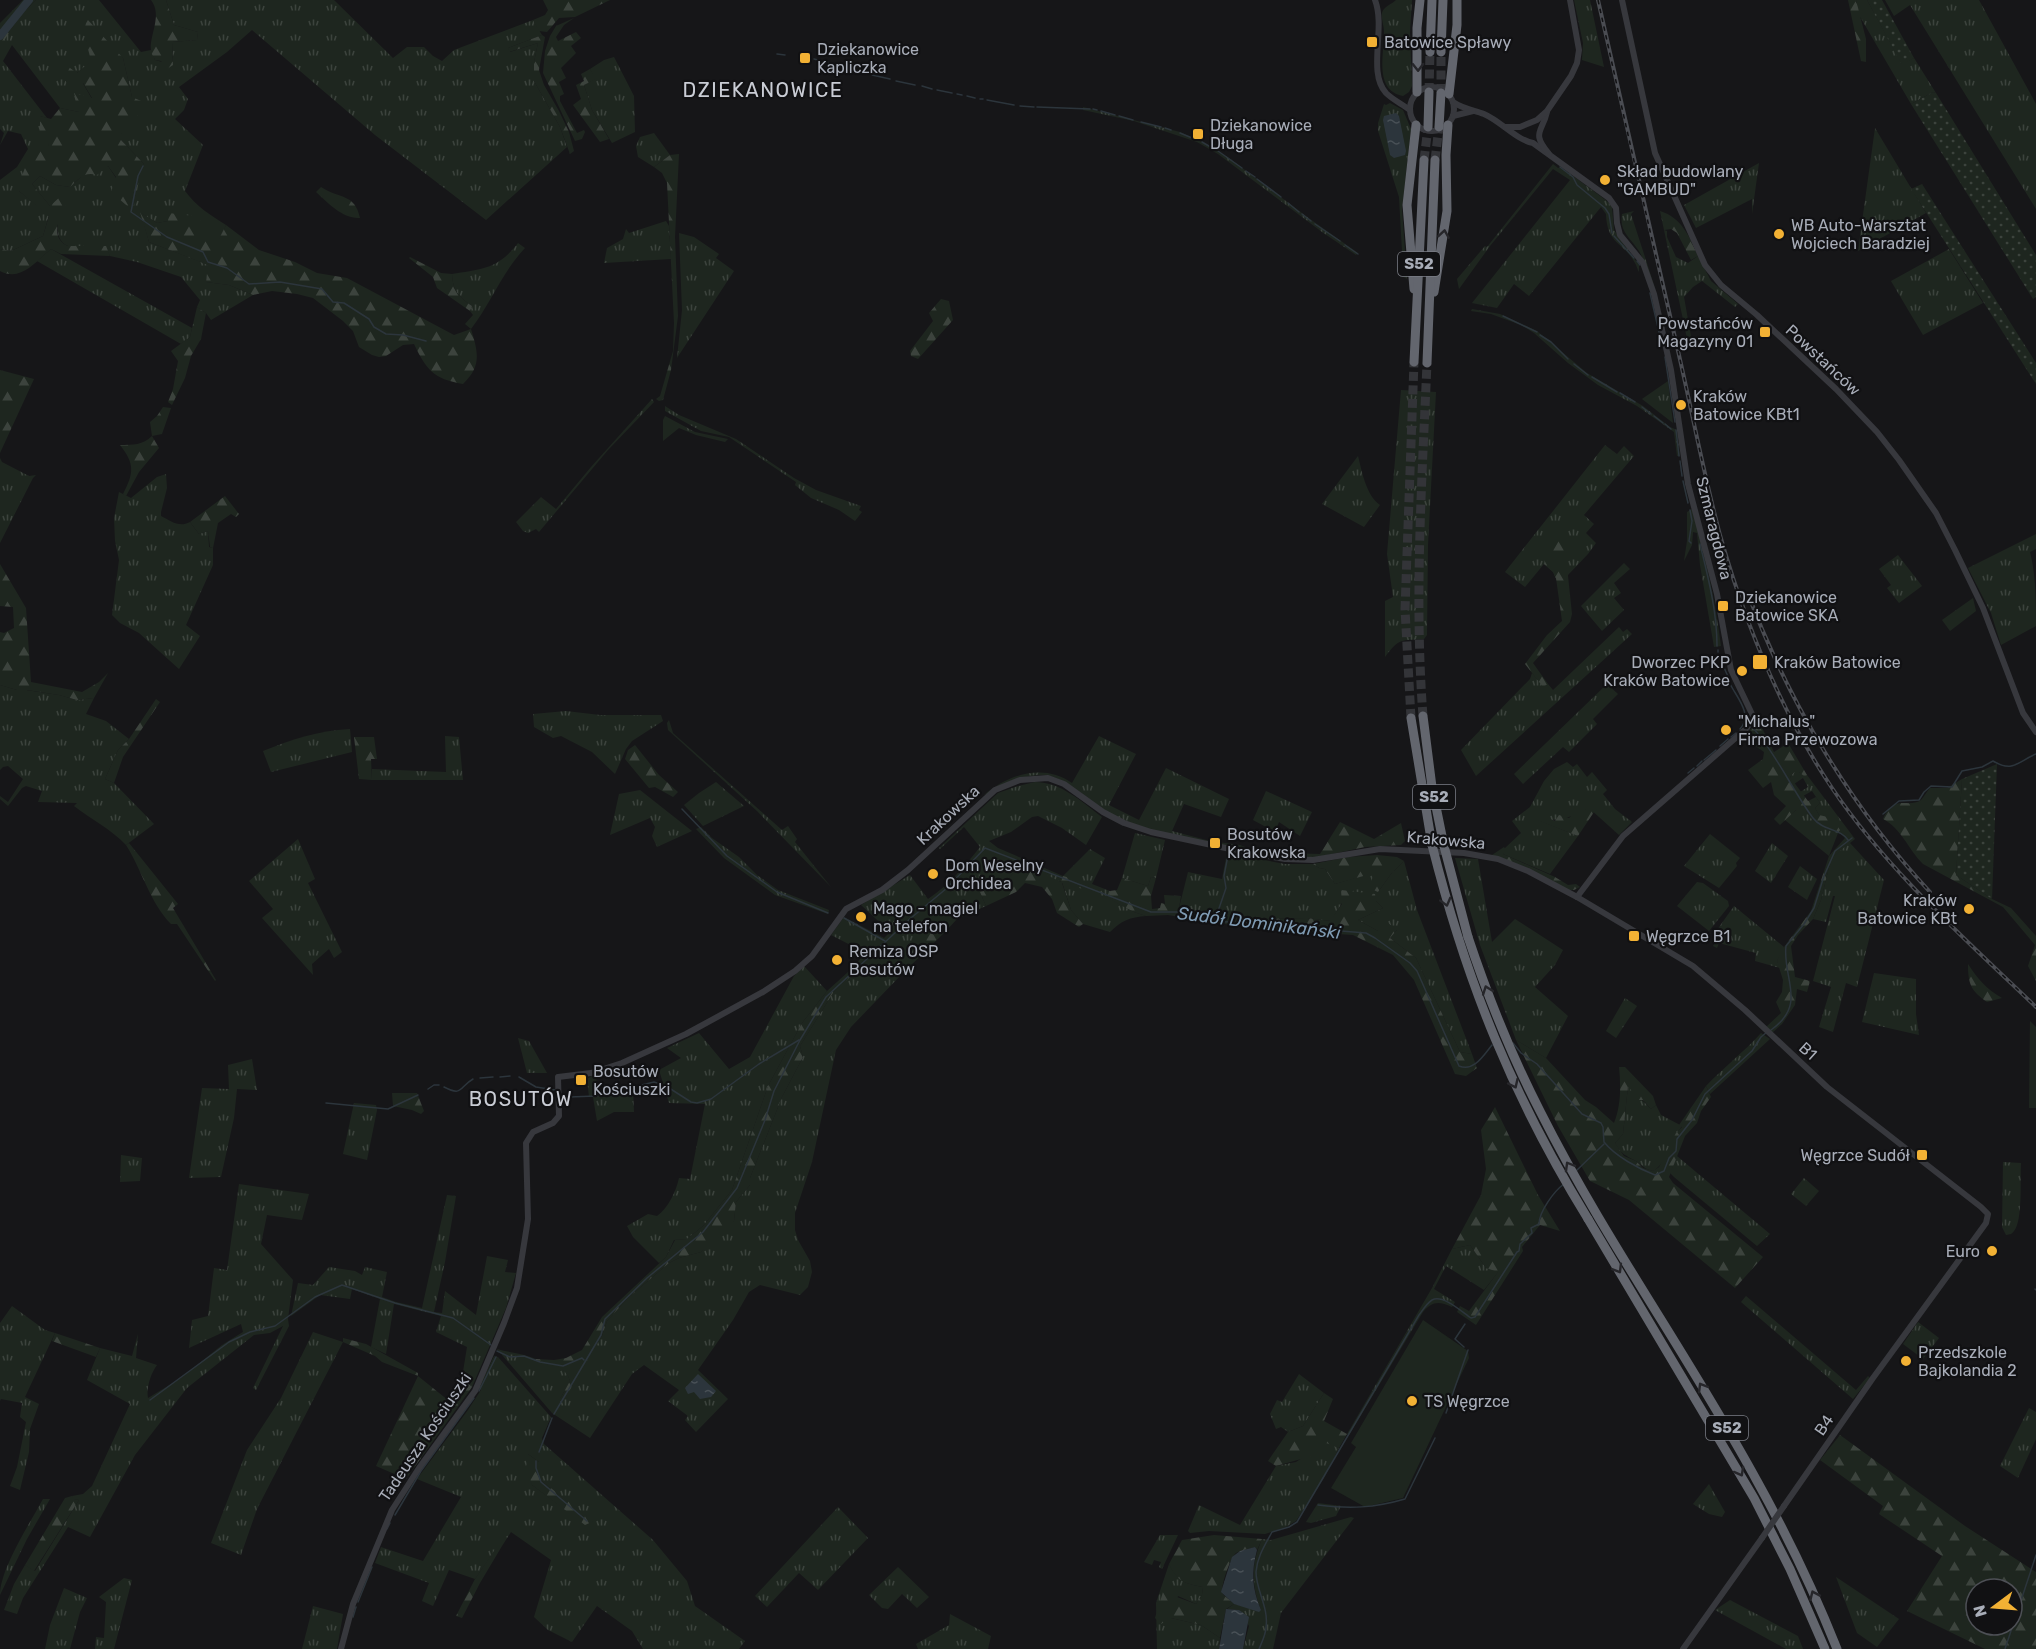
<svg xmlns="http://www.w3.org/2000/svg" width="2036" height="1649" viewBox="0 0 2036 1649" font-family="Rubik,sans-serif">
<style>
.grass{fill:url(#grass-tufts);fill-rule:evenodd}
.forest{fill:url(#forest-firs);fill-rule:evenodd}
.garden{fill:url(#garden-dots)}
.pitch{fill:#1e261f}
.water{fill:url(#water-ripples)}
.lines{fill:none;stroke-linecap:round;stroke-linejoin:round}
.stream{stroke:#2c353c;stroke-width:1.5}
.river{stroke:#2c353c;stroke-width:8}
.highway-tunnel{stroke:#333438;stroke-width:9;stroke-dasharray:9 4.5;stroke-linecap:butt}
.minor{stroke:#37383d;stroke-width:6}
.highway{stroke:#63666e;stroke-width:9}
.rail-casing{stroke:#4a4c52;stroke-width:4}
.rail{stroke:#111113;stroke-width:1.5;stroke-dasharray:4.5;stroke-linecap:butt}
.minor-bridge{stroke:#37383d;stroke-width:6}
.highway-bridge{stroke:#63666e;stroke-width:9}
.oneway{stroke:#26262a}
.poi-dot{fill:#f2b134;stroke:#111113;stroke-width:2}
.labels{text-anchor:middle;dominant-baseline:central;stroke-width:4.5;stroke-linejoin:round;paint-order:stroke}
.shield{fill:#111113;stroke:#7b7e86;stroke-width:1.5}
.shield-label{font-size:15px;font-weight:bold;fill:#a8adb8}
.poi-label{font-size:16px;fill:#a8adb8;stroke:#111113;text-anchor:start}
.street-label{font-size:16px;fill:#a8adb8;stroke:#111113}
.water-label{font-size:18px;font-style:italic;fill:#7f9bb3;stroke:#111113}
.quarter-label{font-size:20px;letter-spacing:1.5px;fill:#c9ccd4;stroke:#111113}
</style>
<defs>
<pattern id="grass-tufts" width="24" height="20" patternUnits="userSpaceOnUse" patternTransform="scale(1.5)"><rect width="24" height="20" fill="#1e261f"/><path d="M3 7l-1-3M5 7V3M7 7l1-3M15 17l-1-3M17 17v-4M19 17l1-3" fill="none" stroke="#3c433d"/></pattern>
<pattern id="forest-firs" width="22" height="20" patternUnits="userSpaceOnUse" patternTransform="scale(1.5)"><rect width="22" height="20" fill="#1e261f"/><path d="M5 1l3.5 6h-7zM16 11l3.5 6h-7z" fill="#3c433d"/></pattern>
<pattern id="garden-dots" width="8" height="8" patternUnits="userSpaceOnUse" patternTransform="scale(1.5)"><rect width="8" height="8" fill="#1e261f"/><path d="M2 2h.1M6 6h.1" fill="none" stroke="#3c433d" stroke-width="1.8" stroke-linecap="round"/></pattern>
<pattern id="water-ripples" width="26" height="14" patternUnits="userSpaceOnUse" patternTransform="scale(1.5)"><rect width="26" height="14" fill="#2c353c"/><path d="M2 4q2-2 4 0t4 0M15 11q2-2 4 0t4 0" fill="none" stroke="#485056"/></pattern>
</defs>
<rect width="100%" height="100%" fill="#161618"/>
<g class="grass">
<path d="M36,0H99L141,52L151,50L155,60L173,65L172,42L197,40L198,32L174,25L166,0H334L393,58L407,47H424L433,56L442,61L454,50L533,20L542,35L508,48L510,52L538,43L534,62V81L560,127L567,147L486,220L375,135L252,30L227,52L179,87L188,99L184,110L175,119L203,145L185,191C196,206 210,215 226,225L215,249L168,221L157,223L141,213L149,242L209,265L206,282L229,285L253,295L211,320L206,313L197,307L200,300L181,277L137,262L110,256L105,246H68C55,240 58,228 58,216L32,184L40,176L56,185L70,187L84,174L108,166L134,205L138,177L144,164L121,140V134L132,97L123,58L86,39L92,61L77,73L92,99L79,112L60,108L12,45L3,61L47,118L40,116L49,145L19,191L49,215L43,236L11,251L0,249V180L17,167L28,149L21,134L8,131L0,145L4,133L0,129V45L20,16Z"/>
<path d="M1396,0H1412L1410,32L1412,86L1409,92L1403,96C1373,90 1385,52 1384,31C1384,26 1381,18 1382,13C1383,7 1392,4 1396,0Z"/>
<polygon points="1574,0 1590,0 1604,67 1582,60 1583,43"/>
<polygon points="1856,0 1867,0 1902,64 1914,58 1936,93 1933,92 1911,104 1859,15"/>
<polygon points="1885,0 1979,0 2036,104 2036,209 1910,5 1894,16"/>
<polygon points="614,57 634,96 635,132 612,143 592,110 584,85 595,79 590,69 604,60"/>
<polygon points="1390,103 1403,110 1411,129 1402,209 1407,279 1400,275 1397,269 1402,251 1399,197 1378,131 1378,123 1384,104 1386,105"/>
<polygon points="1083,107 1180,132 1208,145 1229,158 1310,219 1358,253 1356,255 1322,232 1218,154 1197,142 1134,121 1083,110"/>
<polygon points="1875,128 1926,213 1858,251"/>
<polygon points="654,133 670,155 654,167 638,157 636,146 640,137"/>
<polygon points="1759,163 1752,214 1752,199 1696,228 1684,205"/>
<path d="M1553,164L1558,168L1561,167L1607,201L1612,207L1614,230L1639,265V272C1637,269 1637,266 1635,263C1624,242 1607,245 1606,214L1601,207L1529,296L1514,284L1497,308L1472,303L1570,180L1553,169L1490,246L1459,289L1457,279L1485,246L1487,247Z"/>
<path d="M1634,211L1631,214L1656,291C1651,277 1646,264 1639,251C1630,237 1619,232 1622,214Z"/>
<polygon points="666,221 669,226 671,259 604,263 607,248 623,239 626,229 629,233"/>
<polygon points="1664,230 1667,231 1667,237 1676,257 1688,263 1698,256 1711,281 1738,304 1735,307 1702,281 1693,287 1684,297 1693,348 1689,349 1688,343"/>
<polygon points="679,233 694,237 719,254 716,258 734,271 677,358 682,310"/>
<path d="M518,243L525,248C502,272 491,303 471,329L465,324L473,315L470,311L472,306C458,296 453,291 452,274C483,269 498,269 518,243Z"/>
<polygon points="51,249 192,328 190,337 181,344 37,261"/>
<polygon points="1949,249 1983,303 1923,335 1891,281"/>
<polygon points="1472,309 1500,314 1537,331 1587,373 1643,406 1670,427 1677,430 1680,456 1677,456 1674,432 1637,406 1598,385 1568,363 1534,333 1521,325 1491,314 1471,311"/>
<polygon points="1668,381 1673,423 1642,399"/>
<path d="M1401,390L1436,392L1428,545L1427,635L1424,639C1401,641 1400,637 1385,657V601L1393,597L1387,554Z"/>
<polygon points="652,399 654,402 608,450 539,532 536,529 528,533 523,531 516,522 541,497 556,509 591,467"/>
<polygon points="665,406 679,415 736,439 794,478 816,490 861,506 859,510 862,512 855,521 839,510 811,498 795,485 796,482 729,437 701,431 665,411"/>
<polygon points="665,416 695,432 728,439 725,442 696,435 679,428 663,441 663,420"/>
<polygon points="1605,445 1617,454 1624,446 1634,456 1584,515 1594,524 1586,533 1596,543 1588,554 1568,575 1568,586 1558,583 1553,572 1544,564 1525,587 1505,572"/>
<path d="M1358,456C1362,472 1366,495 1380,505L1364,527L1322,504Z"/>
<polygon points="0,458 2,462 29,476 36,475 33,478 0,543"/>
<path d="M166,474L167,488L161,512V516C171,521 179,528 190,522L199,534L208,531L209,547L213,548V565L186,625L200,636L179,669L139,633L120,623L112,615L119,560L115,541L114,518L119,492L131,498L157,477Z"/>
<path d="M1692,509C1705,554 1715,599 1721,646L1714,647L1700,565L1697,533L1693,532L1692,545L1684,561L1687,541V512Z"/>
<path d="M2036,534V549L2030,552C2036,576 2036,601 2036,626L2001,645L1991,613L1968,568Z"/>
<polygon points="1898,555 1922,586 1899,603 1887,588 1891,585 1879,569"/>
<polygon points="1624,563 1630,569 1614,583 1621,593 1614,598 1624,610 1602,631 1581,606"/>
<polygon points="1973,598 1976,611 1950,631 1942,620"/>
<polygon points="1619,627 1623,632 1627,629 1632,634 1476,776 1461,750 1530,679 1532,673 1543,686 1548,684 1553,690"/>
<polygon points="1607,684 1618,694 1593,719 1597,724 1569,752 1563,747 1523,784 1514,774"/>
<path d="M0,685L17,690V708L26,690L59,695L77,700L94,698L86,714L106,721L129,739L118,750L105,779L114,783L154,824L126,845C111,829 92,820 74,806L77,803L38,802L42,791L26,786L22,788L8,806L0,799V796L8,802L23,779L8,766L3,767L0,770Z"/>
<polygon points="566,711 600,715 661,715 663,721 632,741 626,749 615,774 592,752 561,736 553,738 534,727 533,714"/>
<polygon points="669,720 673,733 782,830 788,826 797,839 795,842 831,887 757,811 668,730 667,723"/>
<path d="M350,729L352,752L271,772L263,751C293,739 317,731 350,729Z"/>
<polygon points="445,736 459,737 463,780 372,780 372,769 446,772"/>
<path d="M1099,736L1136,754L1109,805L1139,820L1166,768L1229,799L1221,817L1184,804L1172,831L1210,841L1240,845L1259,853C1214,843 1165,837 1122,820C1095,809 1071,777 1043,775C1032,775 1018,778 1008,782C1000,786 992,793 984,795C1009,774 1044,763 1072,783Z"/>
<path d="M1567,762L1573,767L1577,764L1587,777L1592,772L1607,790L1603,794L1615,809L1632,822L1619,835L1589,808C1572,818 1557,821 1538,820L1578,836L1550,874L1503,854L1505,848L1521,833L1512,821L1530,807L1544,781L1554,769Z"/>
<path d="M1794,772H1799L1805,776L1807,775L1855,839L1850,843L1884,880L1857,987L1846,983L1833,1032L1819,1027L1831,987L1813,981L1835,896H1833L1826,922L1813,919L1821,900L1831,859L1848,843L1842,834L1838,833L1829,856L1785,820L1796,810L1806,811C1815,824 1822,829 1838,833L1819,815L1815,808L1820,803L1812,791L1803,796L1800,792L1808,787L1803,778L1794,784L1790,777Z"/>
<polygon points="716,782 744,806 703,826 684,805 699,793"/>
<path d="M1035,782C1061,782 1082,802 1102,817L1086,845L1062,828L1038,816L1032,817L1011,832L989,841L998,848L1063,876L1090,849L1105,858L1092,884L1110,891V899L1134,912L1146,916C1130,917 1121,921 1110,932L1083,924L1071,910L1062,882L1016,870L1007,880L980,892L986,906L957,919L945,932L940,927L896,967L901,975L851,1027L836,1050L812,1162L795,1213V1230L798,1240L810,1261L812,1272L808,1287L800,1295L760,1285L749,1292L733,1320L698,1370L728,1399L696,1432L685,1420L688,1416L668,1401L679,1390L644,1365L632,1374L590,1438L552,1413L497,1349C510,1353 523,1353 536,1359L534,1360C548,1367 565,1362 570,1381L560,1399L602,1336L607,1321L628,1298L669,1263L679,1258L701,1252L734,1221L736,1202L750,1185V1178L782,1097L803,1057L800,1046L833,993L850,976L847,973L866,953L831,935L844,917L884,938L890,932L861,905L910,875L928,899C949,885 964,867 980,847L964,827L940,849L939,848L998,793L1018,786Z"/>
<polygon points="640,790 692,831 657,847 652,836 655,827 650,818 610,835 619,794"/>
<polygon points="1266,791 1312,812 1300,836 1279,822 1275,832 1253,820"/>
<polygon points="701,827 712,838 739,857 757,875 778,890 829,910 828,914 775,895 724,858 696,829"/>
<polygon points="1135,833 1165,840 1156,878 1151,877 1148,886 1122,878"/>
<polygon points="1710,834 1740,858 1736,863 1737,866 1719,888 1684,866"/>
<polygon points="298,839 315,879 308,883 342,952 334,958 329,949 312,964 313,975 262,918 273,909 249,881"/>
<polygon points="1772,843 1788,856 1771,883 1755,871"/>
<polygon points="1227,853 1285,864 1313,864 1319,868 1325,869 1335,884 1375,872 1378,892 1391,874 1404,861 1417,910 1472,1054 1460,1052 1416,958 1390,938 1397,930 1378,931 1358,920 1383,908 1376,901 1342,903 1331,921 1307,918 1260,919 1179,908 1188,872 1222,879"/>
<polygon points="1455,858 1478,859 1492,942 1515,919 1563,950 1555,965 1535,987 1568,1016 1546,1058 1516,1040 1480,945"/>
<polygon points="1800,866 1817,879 1807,900 1788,887"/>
<polygon points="1697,882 1703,883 1728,901 1729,906 1709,931 1677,906"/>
<polygon points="1734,906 1784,947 1777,961 1780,968 1755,961 1756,953 1719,943 1717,948 1713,946 1717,940 1712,937"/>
<path d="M804,966L827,991L802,1023L768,1086L732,1190L703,1226L687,1239L674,1240L666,1257L659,1263L633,1237L627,1226L648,1214L657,1216C668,1208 676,1192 679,1178L690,1179L705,1104L669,1103L664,1087L647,1085L633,1089L634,1112H614L597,1121L593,1097H589L587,1079L595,1074L600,1096L632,1089V1087L663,1083L659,1070L681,1058L667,1048L699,1033L729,1069L750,1057L794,976Z"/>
<polygon points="1874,973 1916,979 1916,1014 1919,1035 1862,1022"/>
<polygon points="1625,998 1637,1006 1616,1038 1606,1031"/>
<polygon points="2030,1021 2036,1027 2036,1108 2029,1108"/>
<path d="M1761,1033L1770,1039L1710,1094L1706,1086C1724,1067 1744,1052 1761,1033Z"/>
<polygon points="518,1038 529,1041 547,1073 527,1073"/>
<polygon points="252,1059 257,1090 237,1089 234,1118 221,1177 189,1178 202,1088 229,1089 228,1065"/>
<path d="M1628,1086L1651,1109L1656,1105L1661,1115L1682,1126C1672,1138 1665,1166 1653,1171C1643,1169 1642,1164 1634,1160C1623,1154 1622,1154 1615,1143L1623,1134Z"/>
<polygon points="354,1103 376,1105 377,1110 367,1160 343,1154"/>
<polygon points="121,1155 142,1158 140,1181 120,1182"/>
<polygon points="1677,1156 1770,1234 1757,1246 1674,1177 1670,1173"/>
<path d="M2003,1162L2021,1163C2020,1178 2023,1221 2014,1231C2011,1235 2010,1234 2006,1235L2002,1227Z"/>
<polygon points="1804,1178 1819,1191 1806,1206 1791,1194"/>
<path d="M239,1184L309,1194L302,1220L267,1215L261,1244L293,1280L288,1319L289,1326L256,1390L253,1388L283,1326L270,1333L254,1335L187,1388L135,1455L90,1537L68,1527L23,1598L17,1614L4,1610L14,1584L25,1565L35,1571L79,1500L73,1499L72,1496L83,1494L92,1486L130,1404L87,1380L100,1348L132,1356L138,1334L136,1358L157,1365C151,1373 146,1388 148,1398L181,1378L222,1345L243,1332L241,1324L189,1348L192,1320L208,1316L214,1268L227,1270Z"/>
<polygon points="447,1195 456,1196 445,1262 434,1312 442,1313 445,1291 476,1315 487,1256 508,1260 505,1272 516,1273 506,1308 472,1387 462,1378 467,1347 436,1332 441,1316 394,1304 386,1354 371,1347 380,1299 352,1289 350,1299 320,1295 291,1316 298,1283 313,1285 329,1267 355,1271 362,1275 365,1267 387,1272 382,1297 396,1302 422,1308"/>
<path d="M1470,1245L1486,1268L1499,1271L1484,1290L1446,1266L1434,1289L1455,1302L1452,1307C1439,1301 1432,1301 1423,1312L1349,1435L1347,1434L1432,1288L1452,1249Z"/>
<polygon points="1746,1296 1856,1390 1868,1376 1870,1378 1853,1399 1741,1302"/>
<polygon points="12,1306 45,1330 55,1333 25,1397 39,1404 30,1429 29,1452 20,1490 10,1486 17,1467 26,1422 20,1417 22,1403 1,1399 0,1401 0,1323"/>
<polygon points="1918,1322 1939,1338 1923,1359 1903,1344"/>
<polygon points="313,1332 343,1342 257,1509 241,1555 211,1543 247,1450 281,1398"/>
<path d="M494,1356L498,1357L551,1417L542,1438L544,1444L653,1540L687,1581L695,1606L745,1641L739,1649H643L632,1631L597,1606L572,1642L548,1630L534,1617L551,1560L511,1532L502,1546H498L475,1579L449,1570L433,1606L422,1601L429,1583L375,1563L381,1547L423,1561L461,1497L417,1479L468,1410L481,1390L479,1388ZM528,1454L539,1462V1479L593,1521L585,1524L532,1485Z"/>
<polygon points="1299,1374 1324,1393 1303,1426 1288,1432 1281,1427 1276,1429 1270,1414 1277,1400 1282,1402"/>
<polygon points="2029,1408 2036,1412 2036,1439 2018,1478 2000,1466"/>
<polygon points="1326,1442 1339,1448 1324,1478 1296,1521 1286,1527 1265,1534 1209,1531 1190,1533 1188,1531 1199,1505 1240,1525 1276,1466 1296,1462"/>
<polygon points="1709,1484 1725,1512 1722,1517 1709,1514 1693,1504"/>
<path d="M43,1499H50L27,1539L0,1595C0,1569 30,1523 43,1499Z"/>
<polygon points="1318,1503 1341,1506 1336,1516 1311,1523 1306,1522"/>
<polygon points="838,1507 868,1538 818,1590 799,1573 767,1607 755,1596"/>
<path d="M1351,1517L1354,1518L1281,1613L1273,1649H1243L1249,1626L1239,1610L1227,1609L1234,1604L1261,1610C1251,1584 1251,1564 1262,1539L1271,1540Z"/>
<polygon points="1160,1535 1178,1535 1162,1569 1159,1567 1161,1562 1154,1560 1152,1565 1144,1562"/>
<path d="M1169,1564C1177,1581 1186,1584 1203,1587L1202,1595L1196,1604L1178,1596L1171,1618L1201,1625L1220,1638L1219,1649H1157L1156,1603Z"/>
<polygon points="898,1567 929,1597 917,1608 902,1594 888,1609 882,1608 869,1595"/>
<polygon points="1836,1577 1899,1619 1877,1647 1857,1633"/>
<polygon points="124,1578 132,1580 114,1649 95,1649 96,1637 104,1638 106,1602 99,1597"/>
<polygon points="64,1588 87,1598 80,1612 70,1649 45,1649 50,1625"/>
<polygon points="1730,1600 1798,1636 1803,1649 1786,1649 1715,1610"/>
<polygon points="313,1606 343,1614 337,1649 302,1649"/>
<polygon points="950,1614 991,1636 988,1649 918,1649 916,1644 949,1625"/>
</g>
<g class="forest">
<polygon points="23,0 36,0 20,16 0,47 0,23"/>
<path d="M151,0H166L174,25L198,32L197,40L172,42L173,65L167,69L161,61L155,60C154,57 151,54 151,50C149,36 163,15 151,0Z"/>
<polygon points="543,0 610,0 575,17 559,18 547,32 539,31 533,20 545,15 548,10"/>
<polygon points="1848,0 1856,0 1866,39 1866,62 1861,61"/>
<polygon points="574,18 564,25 556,37 558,41 576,32 581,38 571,46 576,53 561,68 566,78 559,82 564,94 560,96 560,101 577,133 584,130 585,132 582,139 575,141 543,73 545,51 550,36 556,26"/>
<path d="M87,19L123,58L132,97L148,104L121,134V140L144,164C137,179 138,196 132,210L111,192L116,177L108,166L97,175C84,171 79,179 70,187L56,185L40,176L32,184L50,206L61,196L71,197C63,210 46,236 68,246H106L110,256L61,254L51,249C35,262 21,282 0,271V249L11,251L43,236L49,216L19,191C23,168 27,157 49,145L40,131V116L51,119L60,108L79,112L74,93L92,98L83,83L68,85L59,70L63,63L77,73L91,61C88,47 82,33 87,19Z"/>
<polygon points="542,35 545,37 539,70 544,85 559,111 569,132 574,151 570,154 560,127 534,81 534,62 538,43 509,52 508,48"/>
<polygon points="590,69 596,79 584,85 592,110 609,139 600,142 573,105 581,99 576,85 584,81 581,74"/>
<polygon points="679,154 675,237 678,316 671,370 663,400 659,401 656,399 660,396 673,351 674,323 667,183 662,173 654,167 670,155"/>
<path d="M321,187C339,199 355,193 360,218C343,219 328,203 316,192Z"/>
<path d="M1660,211C1682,218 1689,236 1698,256L1691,260L1677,233L1671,229L1664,230Z"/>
<path d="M140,212L157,223L168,221L169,213L194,216L215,232V247L226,225L259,250L295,262L317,273L347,278L454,335L471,329C478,352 482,366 463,384C433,379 426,369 414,344L403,345L386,356L379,357L372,355L359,347L353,331L343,321L313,298L297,294L272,291L253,295L229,285L206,282L208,265L149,242Z"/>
<path d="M410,257L441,273L452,274C453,291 458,296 472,306L470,311L437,288L433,277L409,258Z"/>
<polygon points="941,299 949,301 953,320 918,359 911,356 910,351 933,321 929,313"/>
<polygon points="197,307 206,313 201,339 191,356 185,378 172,405 168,402 173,389 178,361 171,351 190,337"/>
<polygon points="0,370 34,379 0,453"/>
<path d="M163,407L171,408L162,434L152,436L159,448L139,472L126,496L123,494C134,473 135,464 120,445C133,445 143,445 152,436L150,422L157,416Z"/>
<polygon points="225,496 239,514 236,517 231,514 218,523 213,548 210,547 208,531 199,534 190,522"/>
<polygon points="1553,532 1560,541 1566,535 1577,545 1561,564 1568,576 1572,614 1570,622 1533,663 1548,684 1543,687 1525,664 1547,635 1562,621 1556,578 1553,572 1544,564 1548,544 1548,536"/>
<polygon points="0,564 26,608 31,682 82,692 99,682 108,673 94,698 77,700 59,695 27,690 23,707 16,708 17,690 0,685 0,632 4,633 14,628 13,607 0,606"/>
<polygon points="156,699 160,702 123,757 114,783 105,779 118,750 129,739"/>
<path d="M1755,725L1762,728L1774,752L1788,743L1807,775L1805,777L1799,772H1794L1790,777L1808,801L1816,797L1820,803L1815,808L1819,815L1832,818L1840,830L1838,833C1822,830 1815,825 1806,811L1800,813L1796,810L1780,825L1774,819L1786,806L1774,795L1771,782L1763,788L1748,770L1763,759L1764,752L1754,745L1739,740Z"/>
<polygon points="354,737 374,737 377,759 371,759 372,780 359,779"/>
<polygon points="635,745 659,775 678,792 673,797 655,787 649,788 625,759 628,750"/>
<path d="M1962,779L1956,875L1992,899L2011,908L2036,936C2036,952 2036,966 2036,981L2028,966L2035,945L2003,907L1923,864C1908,849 1901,828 1883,819C1895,793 1908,809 1921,800C1924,797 1927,791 1930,788H1947Z"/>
<polygon points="1582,805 1585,810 1589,807 1594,812 1578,836 1537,820 1542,816 1555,821 1559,815 1569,818"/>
<polygon points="1340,822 1374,839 1401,823 1405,841 1401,845 1365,847 1313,858 1283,856 1283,853 1320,854"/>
<polygon points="1845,838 1849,843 1831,859 1821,900 1813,919 1798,935 1791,946 1795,977 1810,981 1807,992 1797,989 1795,1005 1782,1024 1772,1033 1766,1027 1781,1013 1776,1002 1782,992 1783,980 1777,961 1781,951 1811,911 1829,856"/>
<path d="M129,843L178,904L173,908L216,980L215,981L177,924H171C150,903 142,870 126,845Z"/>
<polygon points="1504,847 1506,850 1503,854 1555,877 1568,885 1576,884 1580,887 1574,890 1567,890 1523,866 1492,855"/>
<polygon points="1377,855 1397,857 1404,861 1391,874 1378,892 1369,888 1374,873 1335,884 1325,869 1319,868 1313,864 1348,857"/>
<polygon points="1025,864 1061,882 1063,876 1092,884 1090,891 1062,883 1071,910 1083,924 1079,927 1057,913 1052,899 1042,887 1025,883 1016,892 986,906 980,892 1007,880 1016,870"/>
<polygon points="1151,877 1156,878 1151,896 1152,909 1160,908 1161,903 1165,904 1164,895 1181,896 1179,908 1260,919 1307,918 1330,921 1342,904 1341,890 1375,894 1376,901 1383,908 1358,920 1378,931 1388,923 1397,930 1390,938 1416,958 1460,1052 1472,1054 1477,1068 1466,1076 1455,1074 1414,980 1393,955 1353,935 1257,929 1168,915 1146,916 1134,912 1109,899 1110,891 1117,890 1122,878 1148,886"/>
<path d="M940,927L945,932L901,975L896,967C910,953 920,934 940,927Z"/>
<path d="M1968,964C1978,979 1986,989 2002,998L1987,1002C1971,991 1968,984 1968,964Z"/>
<path d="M847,973L851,976L833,993L800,1046L803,1057L782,1097L750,1178V1185L736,1202L734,1221L728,1231L701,1252L679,1258L669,1263L628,1298L607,1321L602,1336L562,1403L560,1399L570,1381C565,1363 548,1367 534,1361L536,1359L554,1360L566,1358L582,1350L602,1317L666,1257L675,1240L687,1239L703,1226L732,1190L768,1086L802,1023L827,991Z"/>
<path d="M1516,1040L1546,1058L1585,1100L1596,1107L1614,1123C1621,1106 1621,1086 1619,1067H1625L1653,1096L1656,1105L1651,1109L1643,1100H1638L1628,1086L1623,1134L1615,1143L1624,1156L1636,1161L1643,1168L1653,1171L1659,1167L1676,1133L1682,1127L1679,1125L1706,1086L1711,1097L1701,1111L1697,1123L1685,1136L1669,1177L1673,1183L1763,1257L1735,1288L1629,1200L1590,1181L1558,1126Z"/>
<polygon points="392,1093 417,1093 424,1111 421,1114 412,1110 393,1106"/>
<polygon points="1495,1107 1538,1195 1560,1231 1540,1225 1522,1247 1523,1251 1476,1325 1457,1312 1460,1306 1469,1311 1498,1272 1486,1268 1470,1245 1452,1249 1481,1195 1486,1169 1481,1130"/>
<polygon points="55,1333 100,1348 96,1357 52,1341"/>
<polygon points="343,1338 366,1344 418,1373 418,1376 454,1405 462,1378 472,1387 406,1479 376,1466 418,1376 382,1362 375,1356 343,1342"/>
<polygon points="1324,1393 1333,1399 1324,1421 1347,1434 1339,1448 1326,1443 1319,1454 1276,1466 1268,1461 1288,1432 1303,1426"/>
<path d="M1840,1435L1965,1526L2036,1572V1649H1985L1907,1611L1942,1556L1879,1514L1883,1506L1820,1460ZM1976,1589H2012V1625H1976Z"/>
<polygon points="528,1454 539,1462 539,1479 594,1521 585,1525 532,1485 526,1468"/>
<polygon points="72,1496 74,1499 79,1500 34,1571 25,1565 65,1498"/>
<path d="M1214,1535L1262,1539L1257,1550L1255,1547C1249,1549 1241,1550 1236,1553C1231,1556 1219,1589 1223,1594C1225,1597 1231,1600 1234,1604L1226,1609L1220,1638L1201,1625L1171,1618L1161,1624L1155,1618L1163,1592L1196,1604L1202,1595L1203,1587C1186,1584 1176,1581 1169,1564L1182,1540Z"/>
<polygon points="498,1545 502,1546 480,1583 462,1618 456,1616 475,1579"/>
</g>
<g class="garden">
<polygon points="1867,0 1882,0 1914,58 1902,65"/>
<polygon points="1933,92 1936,93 2036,255 2036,297 2033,299 1911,104"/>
<polygon points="1922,184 2036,363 2036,384 1911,189"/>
<polygon points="1997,764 1992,899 1956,875 1962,779"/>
</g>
<polygon class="pitch" points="1423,1320 1468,1351 1469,1358 1403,1498 1365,1507 1331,1488 1356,1447 1351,1443"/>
<g class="water">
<polygon points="1396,113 1399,116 1406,151 1405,155 1394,158 1390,155 1383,120 1384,116"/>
<polygon points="698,1374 716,1391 711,1397 700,1399 694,1392 688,1394 685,1388"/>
<path d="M1255,1547L1257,1550C1251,1572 1252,1589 1261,1610L1259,1612L1234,1604L1221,1592L1232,1557L1240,1551Z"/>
<polygon points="1226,1609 1239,1610 1249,1617 1243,1649 1219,1649"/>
</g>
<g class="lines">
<g class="stream">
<polyline points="777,54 785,55"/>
<polyline points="814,59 862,71"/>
<polyline points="872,75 890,79"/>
<polyline points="896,81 915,85"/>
<polyline points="922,86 932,89"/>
<polyline points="937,90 952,93"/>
<polyline points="957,94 962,95"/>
<polyline points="967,96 975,98"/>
<polyline points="980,99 983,99"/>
<polyline points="987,100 1014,105"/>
<polyline points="1020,106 1034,107"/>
<polyline points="1037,107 1090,109"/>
<polyline points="1093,109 1097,110"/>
<polyline points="1101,111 1115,115"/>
<polyline points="1119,116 1133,120"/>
<polyline points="1141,122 1161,127"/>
<polyline points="1165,128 1171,130"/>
<polyline points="1180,133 1197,140"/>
<polyline points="1202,142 1214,149"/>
<polyline points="1218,151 1242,168"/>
<polyline points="143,166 138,176 131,212 167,237 203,252 208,262 227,268 249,284 280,282 322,289 333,302 344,303 369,319 374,327 386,334 403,335 426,341"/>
<polyline points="1560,167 1573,177 1577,185 1605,208 1609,214 1612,233"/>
<polyline points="1246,171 1255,177"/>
<polyline points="1257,179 1281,197"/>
<polyline points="1288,203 1299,212"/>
<polyline points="1302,214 1311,221"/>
<polyline points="1315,224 1340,241"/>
<polyline points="1614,236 1634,258"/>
<polyline points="1345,245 1358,254"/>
<polyline points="1637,261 1640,265"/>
<polyline points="1650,293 1659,332"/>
<polyline points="1503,316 1537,332"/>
<polyline points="1540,335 1551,342 1568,359"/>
<polyline points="1665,357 1675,422"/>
<polyline points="1574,364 1588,375"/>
<polyline points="1592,377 1617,392"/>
<polyline points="1620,393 1635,402"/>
<polyline points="1642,407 1651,414"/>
<polyline points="1654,416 1663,423"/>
<polyline points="1665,424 1671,429"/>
<polyline points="1676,430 1679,456"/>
<polyline points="1680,461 1682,476"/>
<polyline points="1683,481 1688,503"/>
<polyline points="1690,510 1692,521 1689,541 1691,543"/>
<path d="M1700,544C1708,577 1717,611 1717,646"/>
<polyline points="1718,650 1718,652"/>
<polyline points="1719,656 1729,679"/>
<path d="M1730,684C1738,699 1753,715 1740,729"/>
<path d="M1753,728C1776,753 1792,790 1813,818C1823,831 1840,828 1848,840"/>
<polyline points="1731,737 1736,733"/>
<polyline points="1720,746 1728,739"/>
<polyline points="1704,760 1716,750"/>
<polyline points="1697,766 1702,761"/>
<polyline points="1688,773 1694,768"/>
<polyline points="682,809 727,856 777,892 828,913"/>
<path d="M1883,814L1899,801L1919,800L1924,792L1931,786L1952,787L1962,771L1982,767L1993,761C2013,773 2017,762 2036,754"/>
<polyline points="844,918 885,941"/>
<polyline points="1215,920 1226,888 1224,876 1228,855"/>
<path d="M1771,1030C1808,1004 1782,978 1786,946L1804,924L1814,908L1824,876L1835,851L1852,838"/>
<path d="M1513,1043L1521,1053L1537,1064L1582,1114L1601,1123L1603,1127L1604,1142C1615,1156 1639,1169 1655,1175L1664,1171L1669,1158L1676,1151L1677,1139L1692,1120L1705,1094L1752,1051L1761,1037L1767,1032"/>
<polyline points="500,1077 510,1076"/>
<polyline points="519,1077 536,1087 555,1090"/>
<polyline points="480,1078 493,1077"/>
<path d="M444,1087C463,1097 459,1087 473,1079"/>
<polyline points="428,1089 434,1085 439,1085"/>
<polyline points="569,1097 596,1096 654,1082 666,1086 691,1102 697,1103 711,1099 759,1064 799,1040"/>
<polyline points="326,1103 388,1109 418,1095"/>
<polyline points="1577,1170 1604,1144"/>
<polyline points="2035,1289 2036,1290"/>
<polyline points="1464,1347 1455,1339 1465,1324"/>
<polyline points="497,1351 510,1357 524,1356 540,1362 563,1366 582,1358 584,1360"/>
<polyline points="479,1391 496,1357"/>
<polyline points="150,1400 229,1342 250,1332 275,1326 315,1297 342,1285 395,1303 453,1318 491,1345"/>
<polyline points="1446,1413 1468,1350"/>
<path d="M554,1414L601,1335L605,1319L647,1278L703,1232L737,1188L765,1120L774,1091L800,1040L826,997L911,918L947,888L985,848L1151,912H1187L1215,921L1366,933L1375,938L1410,963L1417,971L1459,1066C1474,1072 1483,1056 1492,1045"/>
<polyline points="539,1452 552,1418"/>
<polyline points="536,1461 536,1468 541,1482 587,1521"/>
<path d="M1318,1505C1350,1509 1374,1508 1405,1499L1435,1438"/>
<polyline points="395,1515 421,1471 474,1398"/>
<polyline points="387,1529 390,1523"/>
<polyline points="358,1602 372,1567"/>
<polyline points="353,1617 356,1607"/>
<path d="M1259,1649C1262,1642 1266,1634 1266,1627C1269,1608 1256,1590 1256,1572C1257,1557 1265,1545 1272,1532L1289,1527L1297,1522L1419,1315C1422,1311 1427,1303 1432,1300C1443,1294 1462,1312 1471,1318L1475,1317L1517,1252L1519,1251L1520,1244L1532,1233L1531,1228L1539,1224C1539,1212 1554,1191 1564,1184"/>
<polyline points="2005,1649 2036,1555"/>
</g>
<polyline class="river" points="0,36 29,0"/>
<g class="highway-tunnel">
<polyline points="1429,92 1430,52"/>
<polyline points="1441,93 1441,52"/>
<polyline points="1424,160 1428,127"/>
<polyline points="1435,160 1439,127"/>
<path d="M1423,716C1414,598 1422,481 1427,363"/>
<polyline points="1411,718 1405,609 1414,362"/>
</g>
<g class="minor">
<path d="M1375,0C1386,29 1367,72 1386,93C1393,100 1402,104 1410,110"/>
<polyline points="1622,0 1655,153 1705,265 1721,285 1757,315 1836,389 1877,432 1899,460 1936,513 1955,550 1983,608 2023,713 2036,732"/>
<circle cx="1432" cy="109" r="22"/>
<path d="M1453,102C1463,109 1474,110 1484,114C1502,122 1515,139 1533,143L1609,198L1616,208L1617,223L1620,235L1643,263L1654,294L1671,370L1688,484L1717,594L1731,670L1752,714L1751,720L1747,728L1623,836L1577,897"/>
<path d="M1547,112C1542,133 1531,132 1549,154"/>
<polyline points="1453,116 1473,111"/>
<polyline points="1505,127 1520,127 1537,120 1547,111 1571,76 1577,63 1579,50 1570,0"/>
<polyline points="341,1649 353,1604 392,1510 419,1468 475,1391 504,1323 517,1288 528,1219 526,1143 533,1132 553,1123 559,1116 558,1077 591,1073 622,1063 686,1034 763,992 795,971 812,956 846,909 882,890 908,870 995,790 1020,780 1048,778 1064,784 1103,812 1124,823 1151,832 1249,853 1285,859 1313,860 1380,849 1464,853 1498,859 1528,871 1577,897 1693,966 1745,1010 1827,1087 1981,1207 1988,1214 1986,1223 1873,1378 1784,1506"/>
<polyline points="1683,1649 1762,1538"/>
</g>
<g class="highway">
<polyline points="1430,52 1432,0"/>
<polyline points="1441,52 1443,0"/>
<polyline points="1417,92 1417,28 1420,0"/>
<polyline points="1449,94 1457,25 1457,0"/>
<polyline points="1428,127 1429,92"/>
<polyline points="1439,127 1441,93"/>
<polyline points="1414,289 1407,205 1416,125"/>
<polyline points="1434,292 1447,211 1446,155 1448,125"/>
<polyline points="1414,362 1424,160"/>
<polyline points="1427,363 1435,160"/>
<polyline points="1423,716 1432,787 1444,846"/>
<polyline points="1411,718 1432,845"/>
<path d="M1468,937C1488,997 1512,1057 1541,1113C1605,1240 1689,1356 1757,1481C1787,1535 1814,1591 1837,1649"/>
<polyline points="1588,1219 1754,1498 1790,1569 1825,1649"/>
</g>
<defs>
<g id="rail">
<path d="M1598,0C1623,114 1649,228 1676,342C1691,406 1703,472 1720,535C1745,623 1781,712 1832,788C1888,871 1964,938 2036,1007"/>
<path d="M1748,594C1789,703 1851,807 1930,892"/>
</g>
</defs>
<use href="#rail" class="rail-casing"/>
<use href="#rail" class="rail"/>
<polyline class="minor-bridge" points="1762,1538 1784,1506"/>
<g class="highway-bridge">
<path d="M1432,845C1467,984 1513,1097 1588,1219"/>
<polyline points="1444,846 1468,937"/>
</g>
</g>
<defs><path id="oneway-chevron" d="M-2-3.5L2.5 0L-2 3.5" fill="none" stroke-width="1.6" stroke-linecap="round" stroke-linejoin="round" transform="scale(1.5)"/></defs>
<g class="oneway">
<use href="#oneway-chevron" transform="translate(1418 67) rotate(89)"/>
<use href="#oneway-chevron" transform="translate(1444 234) rotate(-81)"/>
<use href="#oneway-chevron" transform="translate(1446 902) rotate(75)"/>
<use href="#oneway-chevron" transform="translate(1487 990) rotate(-110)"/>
<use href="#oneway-chevron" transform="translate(1514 1084) rotate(65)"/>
<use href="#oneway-chevron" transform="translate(1569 1166) rotate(-120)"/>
<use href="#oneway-chevron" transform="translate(1618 1269) rotate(59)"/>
<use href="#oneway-chevron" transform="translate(1702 1387) rotate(-121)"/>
<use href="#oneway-chevron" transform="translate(1740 1472) rotate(61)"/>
<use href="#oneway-chevron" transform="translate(1814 1595) rotate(-114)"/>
</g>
<g class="poi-dot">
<rect x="1366" y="36" width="12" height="12" rx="3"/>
<rect x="799" y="52" width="12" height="12" rx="3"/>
<rect x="1192" y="128" width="12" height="12" rx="3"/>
<circle cx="1605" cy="180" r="6"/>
<circle cx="1779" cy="234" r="6"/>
<rect x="1759" y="326" width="12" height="12" rx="3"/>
<circle cx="1681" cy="405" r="6"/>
<rect x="1717" y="600" width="12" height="12" rx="3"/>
<rect x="1752" y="654" width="16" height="16" rx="3"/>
<circle cx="1742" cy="671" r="6"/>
<circle cx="1726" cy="730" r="6"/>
<rect x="1209" y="837" width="12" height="12" rx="3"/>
<circle cx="933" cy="874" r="6"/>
<circle cx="1969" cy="909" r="6"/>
<circle cx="861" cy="917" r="6"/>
<rect x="1628" y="930" width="12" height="12" rx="3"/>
<circle cx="837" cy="960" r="6"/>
<rect x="575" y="1074" width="12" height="12" rx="3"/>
<rect x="1916" y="1149" width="12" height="12" rx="3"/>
<circle cx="1992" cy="1251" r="6"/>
<circle cx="1906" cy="1361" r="6"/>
<circle cx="1412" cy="1401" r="6"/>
</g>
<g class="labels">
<g class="shield">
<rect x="1398" y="252" width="42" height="24" rx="4.5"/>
<rect x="1413" y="785" width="42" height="24" rx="4.5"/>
<rect x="1706" y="1416" width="42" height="24" rx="4.5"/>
</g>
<g class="shield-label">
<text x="1419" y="264">S52</text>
<text x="1434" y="797">S52</text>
<text x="1727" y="1428">S52</text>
</g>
<g class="poi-label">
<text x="1384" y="42">Batowice Spławy</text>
<text x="817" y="49">Dziekanowice<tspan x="817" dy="18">Kapliczka</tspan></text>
<text x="1210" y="125">Dziekanowice<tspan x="1210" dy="18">Długa</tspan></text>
<text x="1617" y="171">Skład budowlany<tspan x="1617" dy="18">"GAMBUD"</tspan></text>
<text x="1791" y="225">WB Auto-Warsztat<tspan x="1791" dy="18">Wojciech Baradziej</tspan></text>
<text x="1753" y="323" text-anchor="end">Powstańców<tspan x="1753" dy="18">Magazyny 01</tspan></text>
<text x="1693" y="396">Kraków<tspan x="1693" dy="18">Batowice KBt1</tspan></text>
<text x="1735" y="597">Dziekanowice<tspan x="1735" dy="18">Batowice SKA</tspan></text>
<text x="1730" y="662" text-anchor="end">Dworzec PKP<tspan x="1730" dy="18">Kraków Batowice</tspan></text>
<text x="1774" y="662">Kraków Batowice</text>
<text x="1738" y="721">"Michalus"<tspan x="1738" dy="18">Firma Przewozowa</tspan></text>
<text x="1227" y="834">Bosutów<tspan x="1227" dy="18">Krakowska</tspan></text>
<text x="945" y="865">Dom Weselny<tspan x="945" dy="18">Orchidea</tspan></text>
<text x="1957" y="900" text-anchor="end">Kraków<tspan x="1957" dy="18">Batowice KBt</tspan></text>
<text x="873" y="908">Mago - magiel<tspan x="873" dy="18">na telefon</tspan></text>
<text x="1646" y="936">Węgrzce B1</text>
<text x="849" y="951">Remiza OSP<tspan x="849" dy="18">Bosutów</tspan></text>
<text x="593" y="1071">Bosutów<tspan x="593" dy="18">Kościuszki</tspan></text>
<text x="1910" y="1155" text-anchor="end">Węgrzce Sudół</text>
<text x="1980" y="1251" text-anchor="end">Euro</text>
<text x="1918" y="1352">Przedszkole<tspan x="1918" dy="18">Bajkolandia 2</tspan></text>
<text x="1424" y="1401">TS Węgrzce</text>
</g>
<g class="street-label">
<text transform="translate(1823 360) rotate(43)">Powstańców</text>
<text transform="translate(1714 528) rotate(76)">Szmaragdowa</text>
<text transform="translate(948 815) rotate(-43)">Krakowska</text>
<text transform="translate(1446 840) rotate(5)">Krakowska</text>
<text transform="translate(1808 1051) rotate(42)">B1</text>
<text transform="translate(1824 1425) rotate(-56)">B4</text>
<text transform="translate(425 1437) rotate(-56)">Tadeusza Kościuszki</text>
</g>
<g class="water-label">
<text transform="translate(1259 923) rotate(7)">Sudół Dominikański</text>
</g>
<g class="quarter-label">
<text x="763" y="90">DZIEKANOWICE</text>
<text x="521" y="1099">BOSUTÓW</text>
</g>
</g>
<g transform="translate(1994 1607) rotate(254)"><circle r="28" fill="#111113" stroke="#4d4f55" stroke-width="1.5"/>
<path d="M0-4.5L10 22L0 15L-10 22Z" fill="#f2b134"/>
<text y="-9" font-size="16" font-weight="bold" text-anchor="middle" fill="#a8adb8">N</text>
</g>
</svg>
